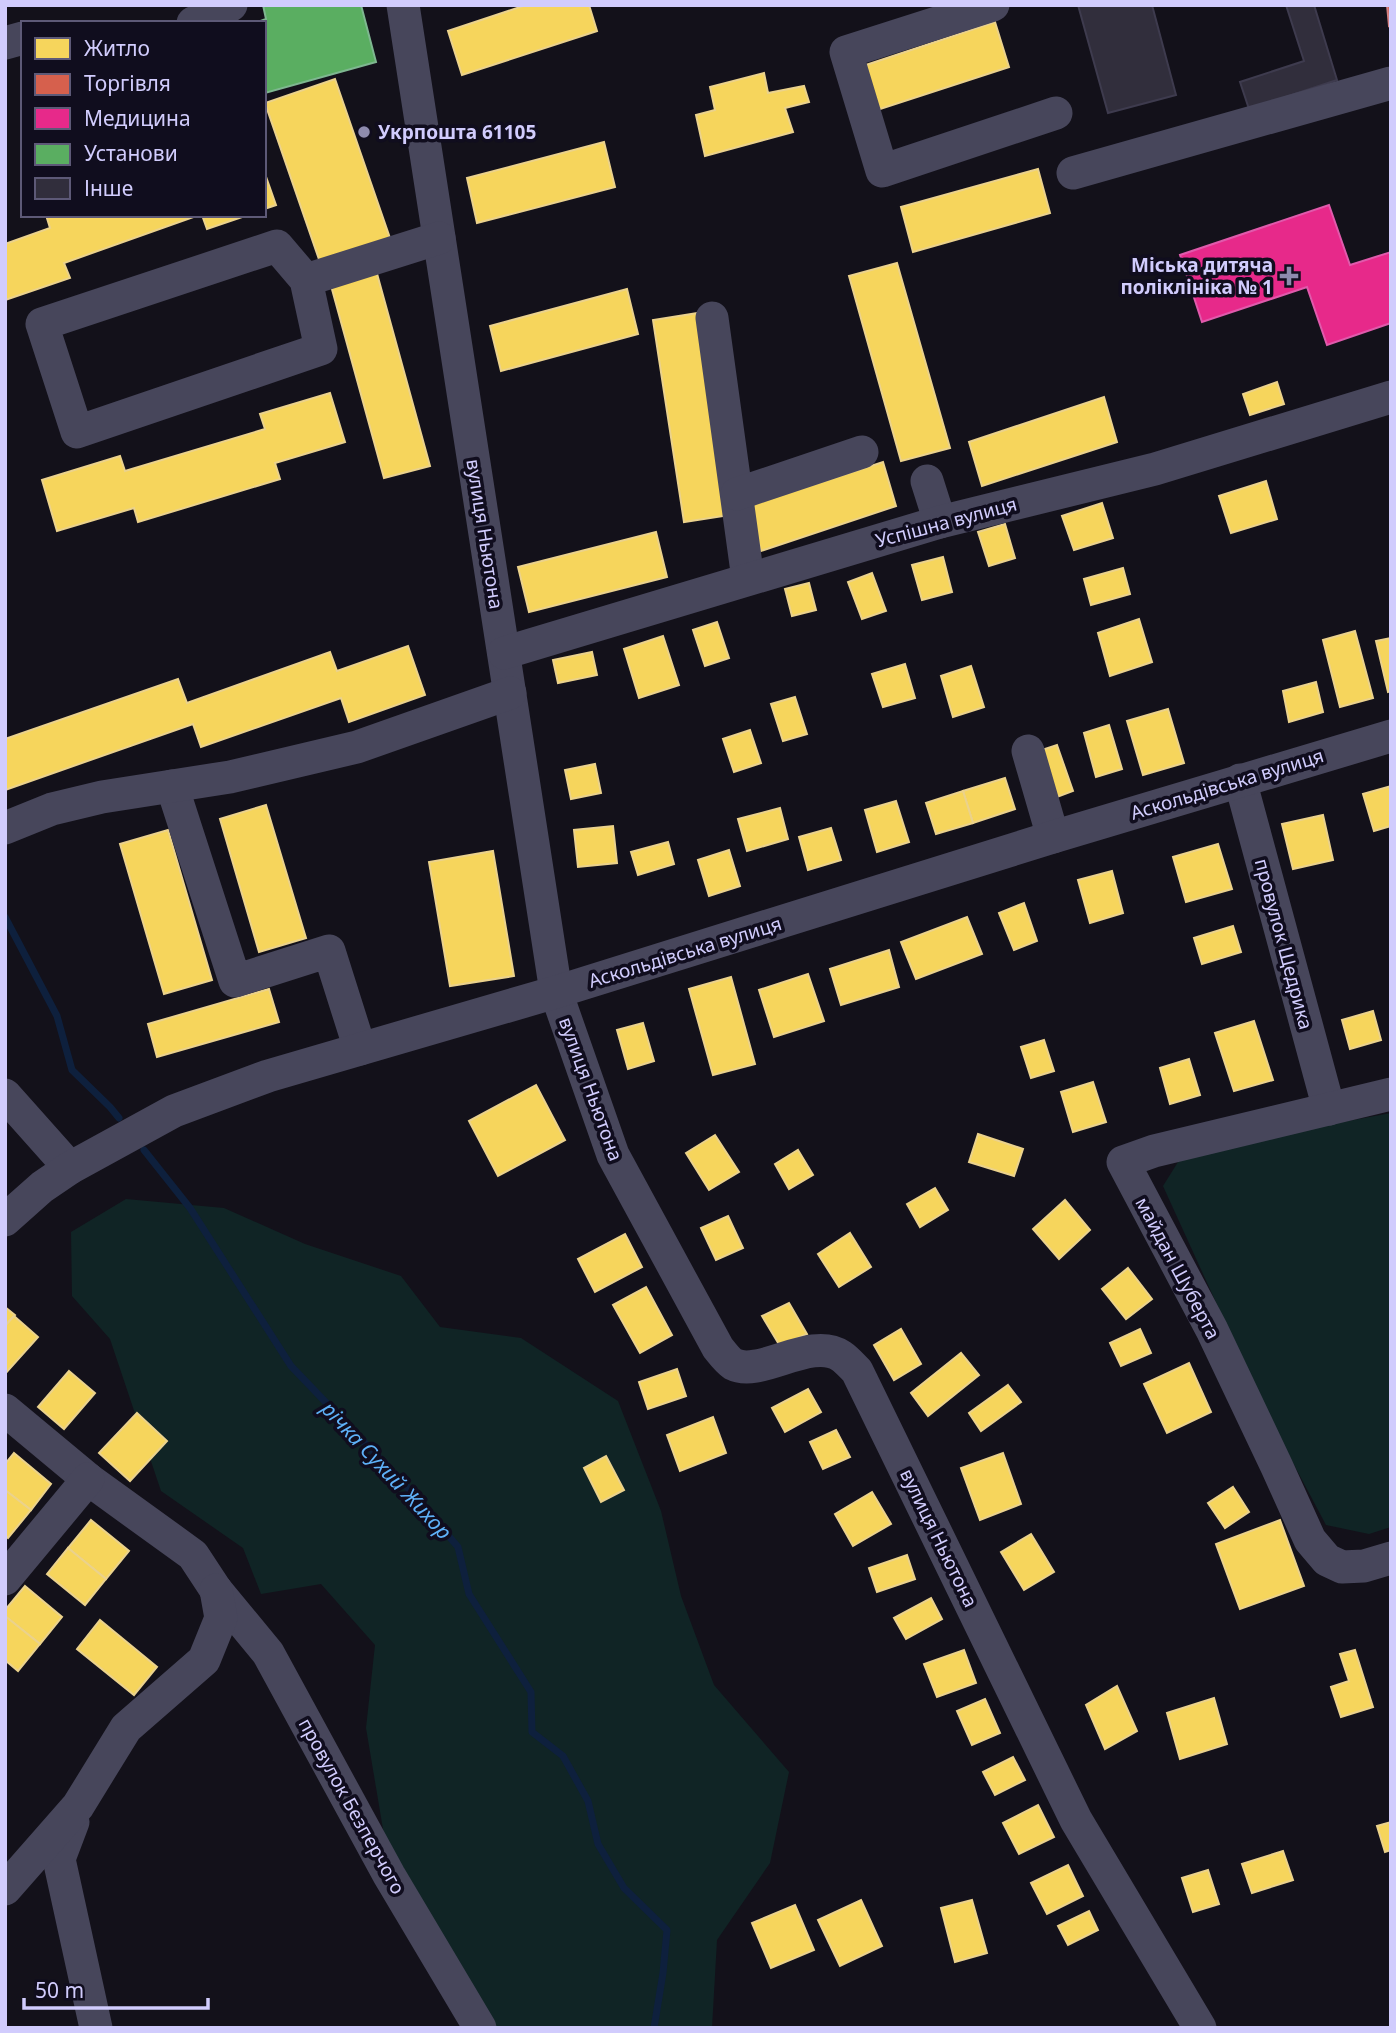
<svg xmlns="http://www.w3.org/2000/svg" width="1396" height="2033" viewBox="0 0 1396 2033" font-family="'Noto Sans',sans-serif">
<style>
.green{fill:#102425}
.homes{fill:#f6d55c;stroke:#ebd28c;stroke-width:2}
.shops{fill:#d6604d;stroke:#d48082;stroke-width:2}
.health{fill:#e7298a;stroke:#e05aac;stroke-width:2}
.public{fill:#5aae61;stroke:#7eb790;stroke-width:2}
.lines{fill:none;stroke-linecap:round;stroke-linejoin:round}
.stream{stroke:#0e203d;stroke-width:7}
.building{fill:#312e3c;stroke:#3e3b4e;stroke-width:2}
.minor{stroke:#47465b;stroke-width:33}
.poi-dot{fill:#8e8bae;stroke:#100d1e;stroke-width:2.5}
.labels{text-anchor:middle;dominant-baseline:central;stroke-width:7;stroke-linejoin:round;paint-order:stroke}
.poi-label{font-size:19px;font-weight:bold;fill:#d1ccfd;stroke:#100d1e;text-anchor:start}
.street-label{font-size:19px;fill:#d1ccfd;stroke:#100d1e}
.water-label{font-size:21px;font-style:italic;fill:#5eb1f8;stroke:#100d1e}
</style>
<rect width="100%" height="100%" fill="#13111a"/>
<g class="green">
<polygon points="1391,1113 1391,1527 1369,1534 1326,1525 1265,1410 1163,1186 1178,1162 1235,1142"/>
<polygon points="126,1199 224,1208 305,1244 401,1276 440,1327 521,1338 618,1401 661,1511 681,1596 714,1685 789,1772 770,1863 717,1940 712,2028 489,2028 385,1841 366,1728 375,1645 321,1584 261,1594 243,1548 161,1491 110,1339 72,1296 71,1232"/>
</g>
<g class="homes">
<polygon points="526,5 589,5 597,31 462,75 448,31"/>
<polygon points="995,22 1009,67 874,111 860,67"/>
<polygon points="764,73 768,93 804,86 809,102 785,108 793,132 705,156 696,115 715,110 710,87"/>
<polygon points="335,79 392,244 322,268 265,103"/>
<polygon points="604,142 615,187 477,223 467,178"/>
<polygon points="1038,169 1050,213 913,252 901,207"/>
<polygon points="264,171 276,205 264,209"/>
<polygon points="46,215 199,215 64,263 70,278 5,300 5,244 50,228"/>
<polygon points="202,215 248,215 207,229"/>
<polygon points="897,263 950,448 901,461 849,276"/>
<polygon points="376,270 430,466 384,478 330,282"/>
<polygon points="627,289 638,334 501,371 490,326"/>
<polygon points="698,313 730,515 684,522 653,320"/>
<polygon points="1277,382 1284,404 1250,415 1243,394"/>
<polygon points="330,393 345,442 275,463 280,479 138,522 134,508 57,531 42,480 120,456 125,471 265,429 260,414"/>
<polygon points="1104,397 1117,442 982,486 969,442"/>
<polygon points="883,462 896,506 761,551 748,506"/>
<polygon points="1266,481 1277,519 1231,533 1219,496"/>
<polygon points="1102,503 1113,538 1074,550 1062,516"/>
<polygon points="1005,524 1015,558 989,566 978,532"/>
<polygon points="656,532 667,577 529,612 518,567"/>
<polygon points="943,557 952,592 922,600 912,565"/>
<polygon points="1123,568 1130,594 1091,605 1084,579"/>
<polygon points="872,573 886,611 862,619 848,582"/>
<polygon points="809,583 816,610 792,616 785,589"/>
<polygon points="1139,619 1152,662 1110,676 1098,633"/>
<polygon points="717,622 729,658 705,666 693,630"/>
<polygon points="1355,631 1373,698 1340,707 1323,640"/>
<polygon points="663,636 679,685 639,698 624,649"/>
<polygon points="1391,638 1391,691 1388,692 1376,641"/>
<polygon points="408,646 425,695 349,722 341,698 201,747 193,724 5,790 5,739 178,679 187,703 330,652 337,671"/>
<polygon points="592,652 597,675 558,683 553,660"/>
<polygon points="905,664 915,698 883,707 872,674"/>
<polygon points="971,666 984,707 953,717 941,676"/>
<polygon points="1316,682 1323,712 1289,722 1283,691"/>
<polygon points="795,697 807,734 783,741 771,704"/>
<polygon points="1168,709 1184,763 1143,775 1127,721"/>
<polygon points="1109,725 1122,769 1096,777 1084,733"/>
<polygon points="750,730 761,763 734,772 723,739"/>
<polygon points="1057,745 1073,791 1049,800 1033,753"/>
<polygon points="595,764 601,793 571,799 565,770"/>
<polygon points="1005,778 1015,809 973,823 963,791"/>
<polygon points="1391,786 1391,826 1374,831 1363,794"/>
<polygon points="963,791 973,823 936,834 926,803"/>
<polygon points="896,801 909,842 877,852 865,810"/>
<polygon points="266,805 306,938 259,952 220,819"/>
<polygon points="780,808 788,839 747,851 738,819"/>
<polygon points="1323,815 1333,860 1293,869 1282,824"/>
<polygon points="613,826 617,863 578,867 574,830"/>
<polygon points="831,828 841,860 808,870 799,837"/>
<polygon points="168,830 212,980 164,994 120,844"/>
<polygon points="668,842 674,864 638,875 631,852"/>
<polygon points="1218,844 1232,889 1186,902 1173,857"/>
<polygon points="729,850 740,886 709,896 698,860"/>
<polygon points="493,851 514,976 450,986 429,862"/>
<polygon points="1112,871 1123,913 1090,923 1078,880"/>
<polygon points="1024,903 1037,941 1014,950 999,913"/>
<polygon points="967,917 982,954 916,979 901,942"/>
<polygon points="1233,926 1241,952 1202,964 1194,938"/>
<polygon points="889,950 899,987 841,1005 830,969"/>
<polygon points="808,974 824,1021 774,1037 759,990"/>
<polygon points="731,977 755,1064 713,1075 689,989"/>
<polygon points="269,989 279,1022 157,1057 148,1024"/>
<polygon points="1373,1011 1381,1040 1350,1049 1342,1020"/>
<polygon points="1254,1021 1273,1080 1234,1091 1215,1033"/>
<polygon points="643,1023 654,1061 628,1069 617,1030"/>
<polygon points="1044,1040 1054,1071 1031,1078 1021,1047"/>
<polygon points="1189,1059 1200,1095 1170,1104 1160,1068"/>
<polygon points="1093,1082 1106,1122 1073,1132 1061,1092"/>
<polygon points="536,1085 565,1140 498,1176 469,1121"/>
<polygon points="978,1134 1023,1149 1014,1176 969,1162"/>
<polygon points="715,1135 739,1172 709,1190 686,1153"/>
<polygon points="798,1150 813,1175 789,1189 775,1164"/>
<polygon points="935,1188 948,1210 920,1227 907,1204"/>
<polygon points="1065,1200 1090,1230 1059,1259 1033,1229"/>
<polygon points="728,1216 743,1248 716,1260 701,1228"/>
<polygon points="850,1233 871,1267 839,1287 818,1254"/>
<polygon points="625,1234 642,1267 595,1292 578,1259"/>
<polygon points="1128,1268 1152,1299 1126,1319 1102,1289"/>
<polygon points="646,1287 672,1335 640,1353 613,1305"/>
<polygon points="789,1303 807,1334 780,1346 762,1316"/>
<polygon points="5,1307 15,1315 5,1326"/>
<polygon points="14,1316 38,1337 5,1374 5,1326"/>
<polygon points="901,1329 921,1364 894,1380 874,1345"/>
<polygon points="1140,1329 1151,1353 1121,1366 1110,1343"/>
<polygon points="961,1353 979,1375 928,1416 911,1393"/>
<polygon points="1189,1363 1211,1412 1167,1433 1144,1384"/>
<polygon points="677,1369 686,1396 648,1409 639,1382"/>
<polygon points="69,1371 95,1393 64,1429 38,1407"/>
<polygon points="1008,1385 1021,1402 981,1431 969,1413"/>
<polygon points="808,1389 821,1412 785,1432 772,1408"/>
<polygon points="137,1413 167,1441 130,1481 99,1453"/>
<polygon points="713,1417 726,1453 680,1471 667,1435"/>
<polygon points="836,1430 850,1457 823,1469 810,1442"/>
<polygon points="14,1453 51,1484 31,1510 5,1490 5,1464"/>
<polygon points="1003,1453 1021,1504 980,1520 961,1468"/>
<polygon points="606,1456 624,1490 601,1502 584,1468"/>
<polygon points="1233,1487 1249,1512 1225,1528 1208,1503"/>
<polygon points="5,1490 31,1510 8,1538 5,1535"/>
<polygon points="872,1492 891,1524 853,1546 835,1514"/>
<polygon points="91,1520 129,1551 106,1579 68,1548"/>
<polygon points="1280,1520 1304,1586 1240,1609 1216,1544"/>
<polygon points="1031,1534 1054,1572 1024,1590 1001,1552"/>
<polygon points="68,1548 106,1579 85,1605 47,1574"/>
<polygon points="907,1555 915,1579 877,1592 869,1568"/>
<polygon points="25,1586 62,1617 40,1644 5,1616 5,1610"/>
<polygon points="931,1598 942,1619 906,1639 894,1618"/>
<polygon points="5,1616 40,1644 18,1671 5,1660"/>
<polygon points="100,1620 157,1667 134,1695 77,1649"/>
<polygon points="964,1650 976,1683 937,1697 924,1664"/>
<polygon points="1355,1650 1373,1707 1341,1717 1331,1687 1349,1681 1340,1654"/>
<polygon points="1117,1686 1137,1731 1105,1749 1086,1705"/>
<polygon points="1214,1698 1227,1744 1180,1759 1167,1713"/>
<polygon points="985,1699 1000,1733 972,1745 957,1711"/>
<polygon points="1013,1757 1025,1780 995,1795 983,1772"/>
<polygon points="1038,1805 1054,1837 1019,1854 1003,1823"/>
<polygon points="1391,1822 1391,1850 1385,1852 1377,1826"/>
<polygon points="1283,1851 1293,1880 1252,1893 1242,1864"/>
<polygon points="1068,1865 1083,1896 1047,1914 1031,1883"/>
<polygon points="1208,1870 1219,1904 1193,1912 1182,1878"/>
<polygon points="861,1900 882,1946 840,1966 818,1920"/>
<polygon points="972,1900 987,1953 955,1962 941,1908"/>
<polygon points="795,1905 814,1950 771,1968 752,1923"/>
<polygon points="1089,1911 1098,1930 1068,1945 1058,1926"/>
</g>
<polygon class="shops" points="1387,5 1391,5 1391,25 1389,26"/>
<polygon class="health" points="1329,205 1350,265 1391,252 1391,323 1327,345 1307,287 1202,322 1180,255"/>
<polygon class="public" points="263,5 361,5 376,62 265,93 264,23 255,23 266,19"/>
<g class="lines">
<g class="stream">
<polyline points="5,917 57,1016 72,1070 110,1107 119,1118"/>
<polyline points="144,1150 190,1208 291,1366 407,1487 458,1547 469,1594 531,1692 532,1732 563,1756 588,1801 598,1844 624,1888 667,1930 663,1973 654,2028"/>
</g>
</g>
<g class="building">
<polygon points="1078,5 1152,5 1176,95 1108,113"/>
<polygon points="1286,5 1314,5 1337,80 1249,109 1240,82 1304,61"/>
</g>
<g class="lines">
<g class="minor">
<path d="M403,5L556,992L613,1155L718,1348C722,1353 728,1361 733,1364C760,1378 811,1336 841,1356C847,1360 852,1366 857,1371L1076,1820L1200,2028"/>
<polyline points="993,5 846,52 882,171 1056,113"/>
<polyline points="193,23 231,5"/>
<polyline points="5,43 23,38"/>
<polyline points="1073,173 1391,83"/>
<polyline points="306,280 321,349 77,432 42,324 277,246 306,280 439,238"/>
<polyline points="712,318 748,579"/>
<polyline points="927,481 940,522"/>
<polyline points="737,494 862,452"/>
<polyline points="504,653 940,522 1155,469 1391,397"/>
<polyline points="1028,751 1053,837"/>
<polyline points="1240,780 1329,1109"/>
<polyline points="172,786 235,981 329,951 360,1049"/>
<polyline points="5,828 52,809 102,797 230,777 357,747 510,693"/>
<polyline points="1391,1094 1154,1151 1123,1162 1212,1330 1277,1467 1310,1540 1327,1560 1342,1567 1364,1566 1391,1558"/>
<polyline points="5,1095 70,1168"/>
<polyline points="5,1220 42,1187 70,1168 174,1111 268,1076 556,992 1053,837 1391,736"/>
<polyline points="5,1410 88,1479 193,1555 216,1590 268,1653 389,1875 480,2028"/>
<polyline points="5,1579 88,1479"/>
<polyline points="73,1822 59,1859 96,2028"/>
<polyline points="5,1889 78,1806 126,1728 204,1660 221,1618 216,1590"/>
</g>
</g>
<g class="poi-dot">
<circle cx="364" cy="132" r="7"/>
<path d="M1285.5 265.5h7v7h7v7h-7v7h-7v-7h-7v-7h7z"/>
</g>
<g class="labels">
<g class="poi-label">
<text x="378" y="132">Укрпошта 61105</text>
<text x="1273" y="265" text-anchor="end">Міська дитяча<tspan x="1273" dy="22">поліклініка № 1</tspan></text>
</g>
<g class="street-label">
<text transform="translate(946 522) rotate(-15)">Успішна вулиця</text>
<text transform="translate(485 534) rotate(81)">вулиця Ньютона</text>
<text transform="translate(1227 784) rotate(-17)">Аскольдівська вулиця</text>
<text transform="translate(1284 944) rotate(75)">провулок Щедрика</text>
<text transform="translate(685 952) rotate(-17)">Аскольдівська вулиця</text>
<text transform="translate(591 1089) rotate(70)">вулиця Ньютона</text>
<text transform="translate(1178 1268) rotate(62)">майдан Шуберта</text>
<text transform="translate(939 1538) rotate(64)">вулиця Ньютона</text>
<text transform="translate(352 1806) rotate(61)">провулок Безперчого</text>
</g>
<g class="water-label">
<text transform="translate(387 1470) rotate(47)">річка Сухий Жихор</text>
</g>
</g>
<rect width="1396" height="2033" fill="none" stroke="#d1ccfd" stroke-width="14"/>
<rect x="21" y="21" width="245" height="196" fill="#100d1e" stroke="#5d5977" stroke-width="2"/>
<rect x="35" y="38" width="35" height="21" fill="#f6d55c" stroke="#5d5977" stroke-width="2"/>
<text x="84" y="56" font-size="21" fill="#d1ccfd">Житло</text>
<rect x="35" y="74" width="35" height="21" fill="#d6604d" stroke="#5d5977" stroke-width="2"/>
<text x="84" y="91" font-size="21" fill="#d1ccfd">Торгівля</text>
<rect x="35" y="108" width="35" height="21" fill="#e7298a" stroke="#5d5977" stroke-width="2"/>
<text x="84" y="126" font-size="21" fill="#d1ccfd">Медицина</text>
<rect x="35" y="144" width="35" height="21" fill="#5aae61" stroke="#5d5977" stroke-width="2"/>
<text x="84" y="161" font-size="21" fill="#d1ccfd">Установи</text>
<rect x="35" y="178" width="35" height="21" fill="#312e3c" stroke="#5d5977" stroke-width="2"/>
<text x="84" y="196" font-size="21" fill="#d1ccfd">Інше</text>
<path d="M24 1998v10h184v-10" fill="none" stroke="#d1ccfd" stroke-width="3.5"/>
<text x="35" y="1998" font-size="21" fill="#d1ccfd" stroke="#100d1e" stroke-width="5" paint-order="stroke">50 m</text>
</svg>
